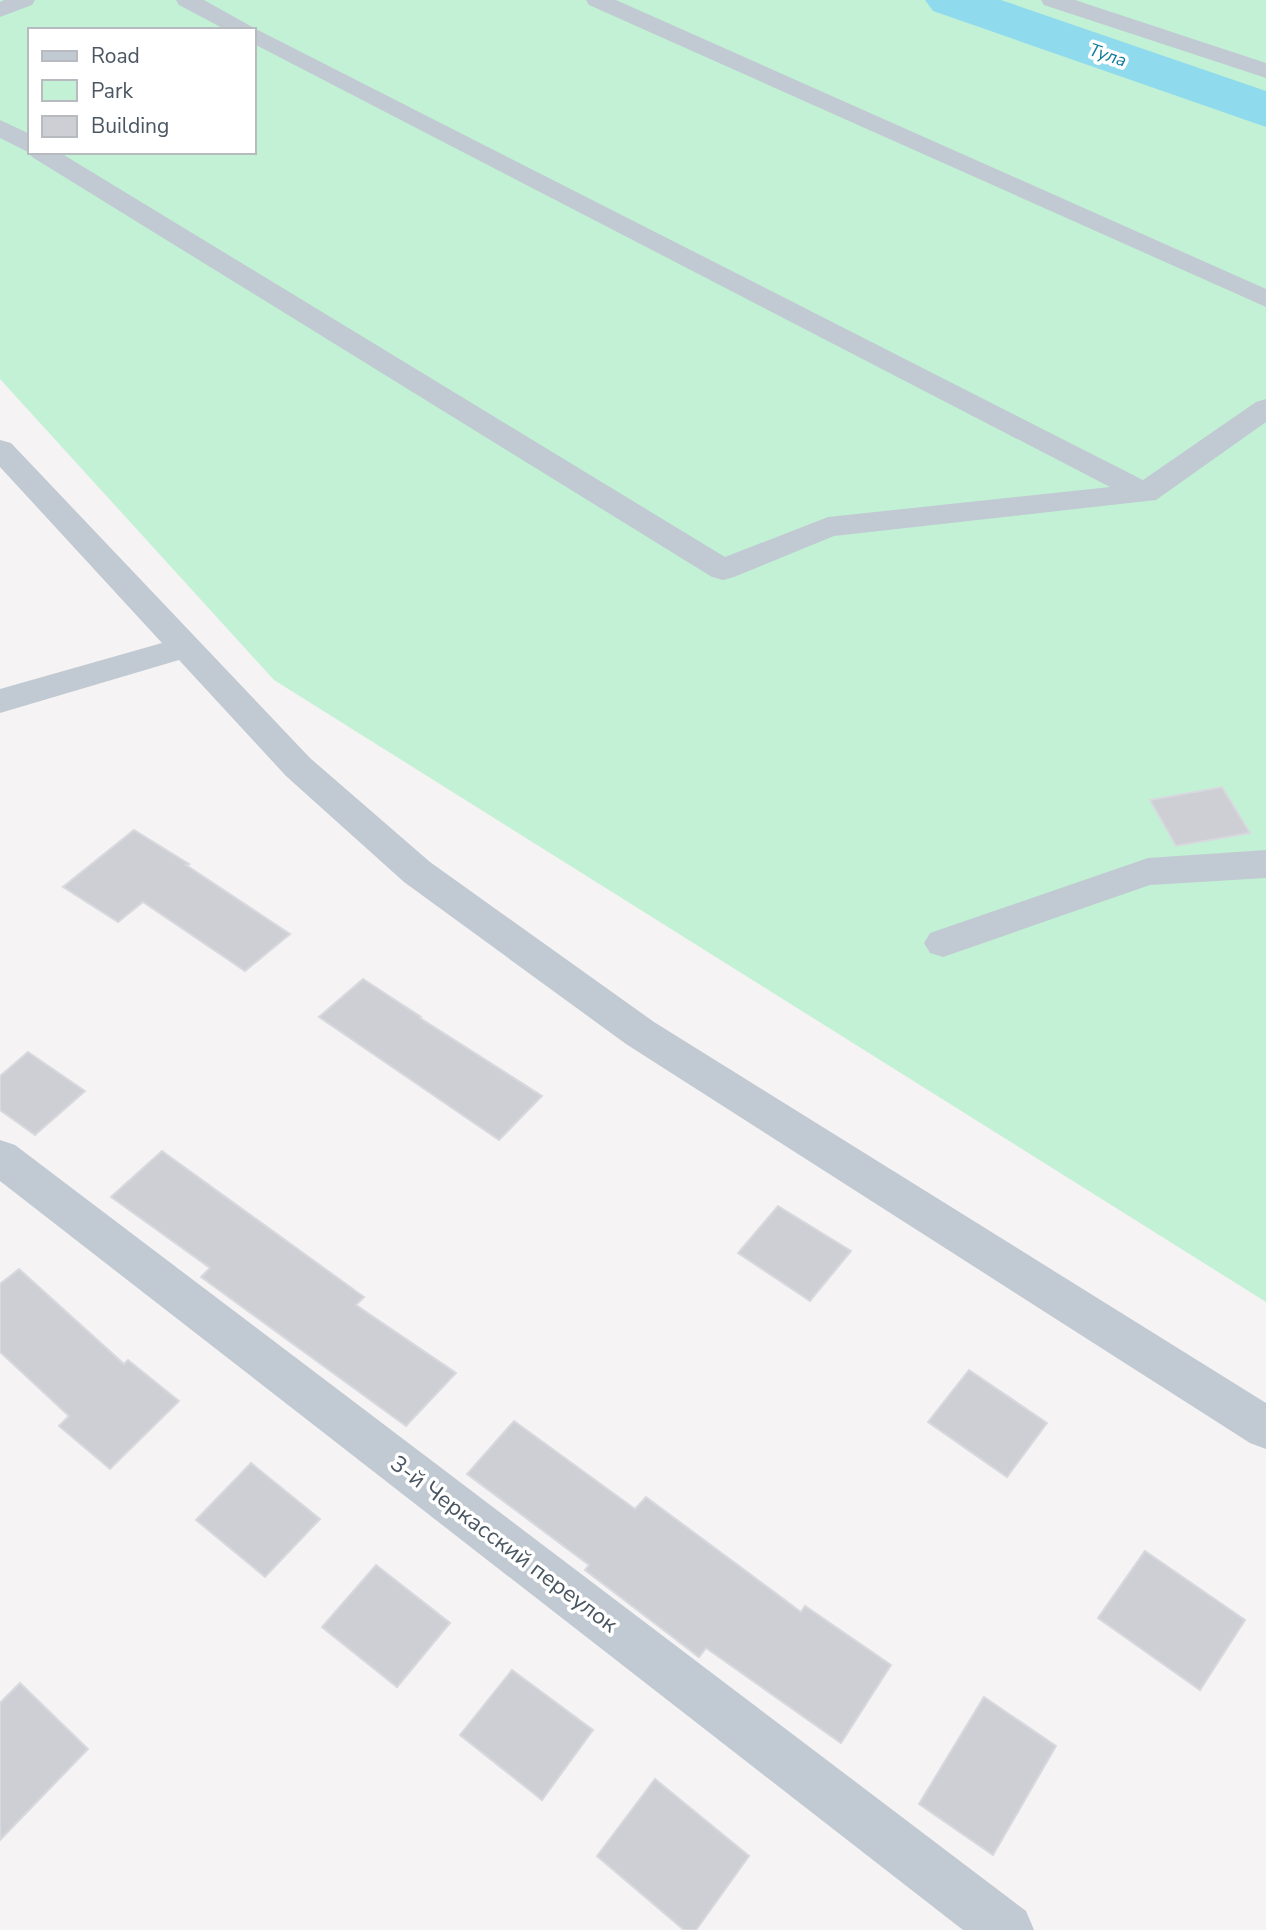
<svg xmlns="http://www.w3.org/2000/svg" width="1266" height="1930" viewBox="0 0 1266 1930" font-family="'Nunito Sans',sans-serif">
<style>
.green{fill:#c3f1d5;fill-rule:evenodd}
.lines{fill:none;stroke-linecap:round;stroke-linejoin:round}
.river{fill:#90daee;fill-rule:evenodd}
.building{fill:#cdcfd5;stroke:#d7d9de;stroke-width:2}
.minor{fill:#c1cad2;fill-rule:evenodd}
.labels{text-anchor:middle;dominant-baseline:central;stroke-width:7;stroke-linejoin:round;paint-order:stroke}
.far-water-label{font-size:18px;font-style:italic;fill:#0c7c9b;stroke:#fff}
.near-street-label{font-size:23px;fill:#4a5661;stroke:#fff}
</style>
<rect width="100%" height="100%" fill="#f5f3f3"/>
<path class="green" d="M0,0H1266V1302L274,680L0,379ZM30,30H254V152H30Z"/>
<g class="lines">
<polygon class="river" points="925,0 1001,0 1266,91 1266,127 933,11"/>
</g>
<g class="building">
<polygon points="1222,787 1250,833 1176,846 1150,800"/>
<polygon points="134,830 189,864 186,865 290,934 245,971 143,902 118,922 63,887"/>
<polygon points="363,979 421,1017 420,1018 542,1096 499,1140 319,1017"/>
<polygon points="28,1052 85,1091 35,1135 0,1110 0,1076"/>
<polygon points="162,1151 364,1297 356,1305 456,1373 406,1426 201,1277 210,1268 111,1197"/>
<polygon points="778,1206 851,1251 810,1301 738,1253"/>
<polygon points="19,1269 124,1364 128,1360 179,1401 110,1469 59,1426 69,1416 0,1352 0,1284"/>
<polygon points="969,1370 1047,1423 1007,1477 928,1422"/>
<polygon points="514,1421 635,1509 646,1497 801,1612 805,1606 891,1665 841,1743 706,1648 699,1657 585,1570 589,1565 467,1474"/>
<polygon points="251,1463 320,1519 265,1577 196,1520"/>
<polygon points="1145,1551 1245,1620 1200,1690 1098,1618"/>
<polygon points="376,1565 450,1623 397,1687 322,1627"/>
<polygon points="512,1670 593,1730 542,1800 460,1735"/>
<polygon points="20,1683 88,1749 0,1840 0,1703"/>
<polygon points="984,1697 1056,1746 993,1855 919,1804"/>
<polygon points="655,1779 749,1856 696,1930 684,1930 597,1856"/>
</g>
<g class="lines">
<g class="minor">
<polygon points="4,0 35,0 32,5 0,17 0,2"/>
<polygon points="176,0 204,0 254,28 1143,480 1256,402 1266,399 1266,422 1156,500 834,536 734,577 723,580 712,577 32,157 28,152 0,138 0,120 30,134 30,152 59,152 725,557 828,517 1110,487 254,44 254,30 226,30 179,5"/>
<polygon points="586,0 616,0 1266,289 1266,307 589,5"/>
<polygon points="1041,0 1075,0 1266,63 1266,78 1044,5"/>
<polygon points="0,440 11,443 310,758 430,862 654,1022 1266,1403 1266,1449 1250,1443 626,1044 404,882 286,776 179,660 0,713 0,689 162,643 0,467"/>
<polygon points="1266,850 1266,878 1150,885 943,957 930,953 924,943 930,933 1148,858"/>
<polygon points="0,1140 15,1145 1026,1911 1034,1930 963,1930 0,1181"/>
</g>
</g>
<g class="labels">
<g class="far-water-label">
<text transform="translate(1108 55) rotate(19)">Тула</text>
</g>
<g class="near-street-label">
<text transform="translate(504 1544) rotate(37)">3-й Черкасский переулок</text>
</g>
</g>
<rect x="28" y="28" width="228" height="126" fill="#ffffff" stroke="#b7bbc0" stroke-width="2"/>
<rect x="42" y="51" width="35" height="10" fill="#c1cad2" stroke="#b7bbc0" stroke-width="2"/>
<text x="91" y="63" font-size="21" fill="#4a5661">Road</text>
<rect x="42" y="80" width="35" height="21" fill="#c3f1d5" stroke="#b7bbc0" stroke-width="2"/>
<text x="91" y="98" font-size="21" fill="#4a5661">Park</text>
<rect x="42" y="116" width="35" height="21" fill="#cdcfd5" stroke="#b7bbc0" stroke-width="2"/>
<text x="91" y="133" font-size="21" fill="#4a5661">Building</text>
</svg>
